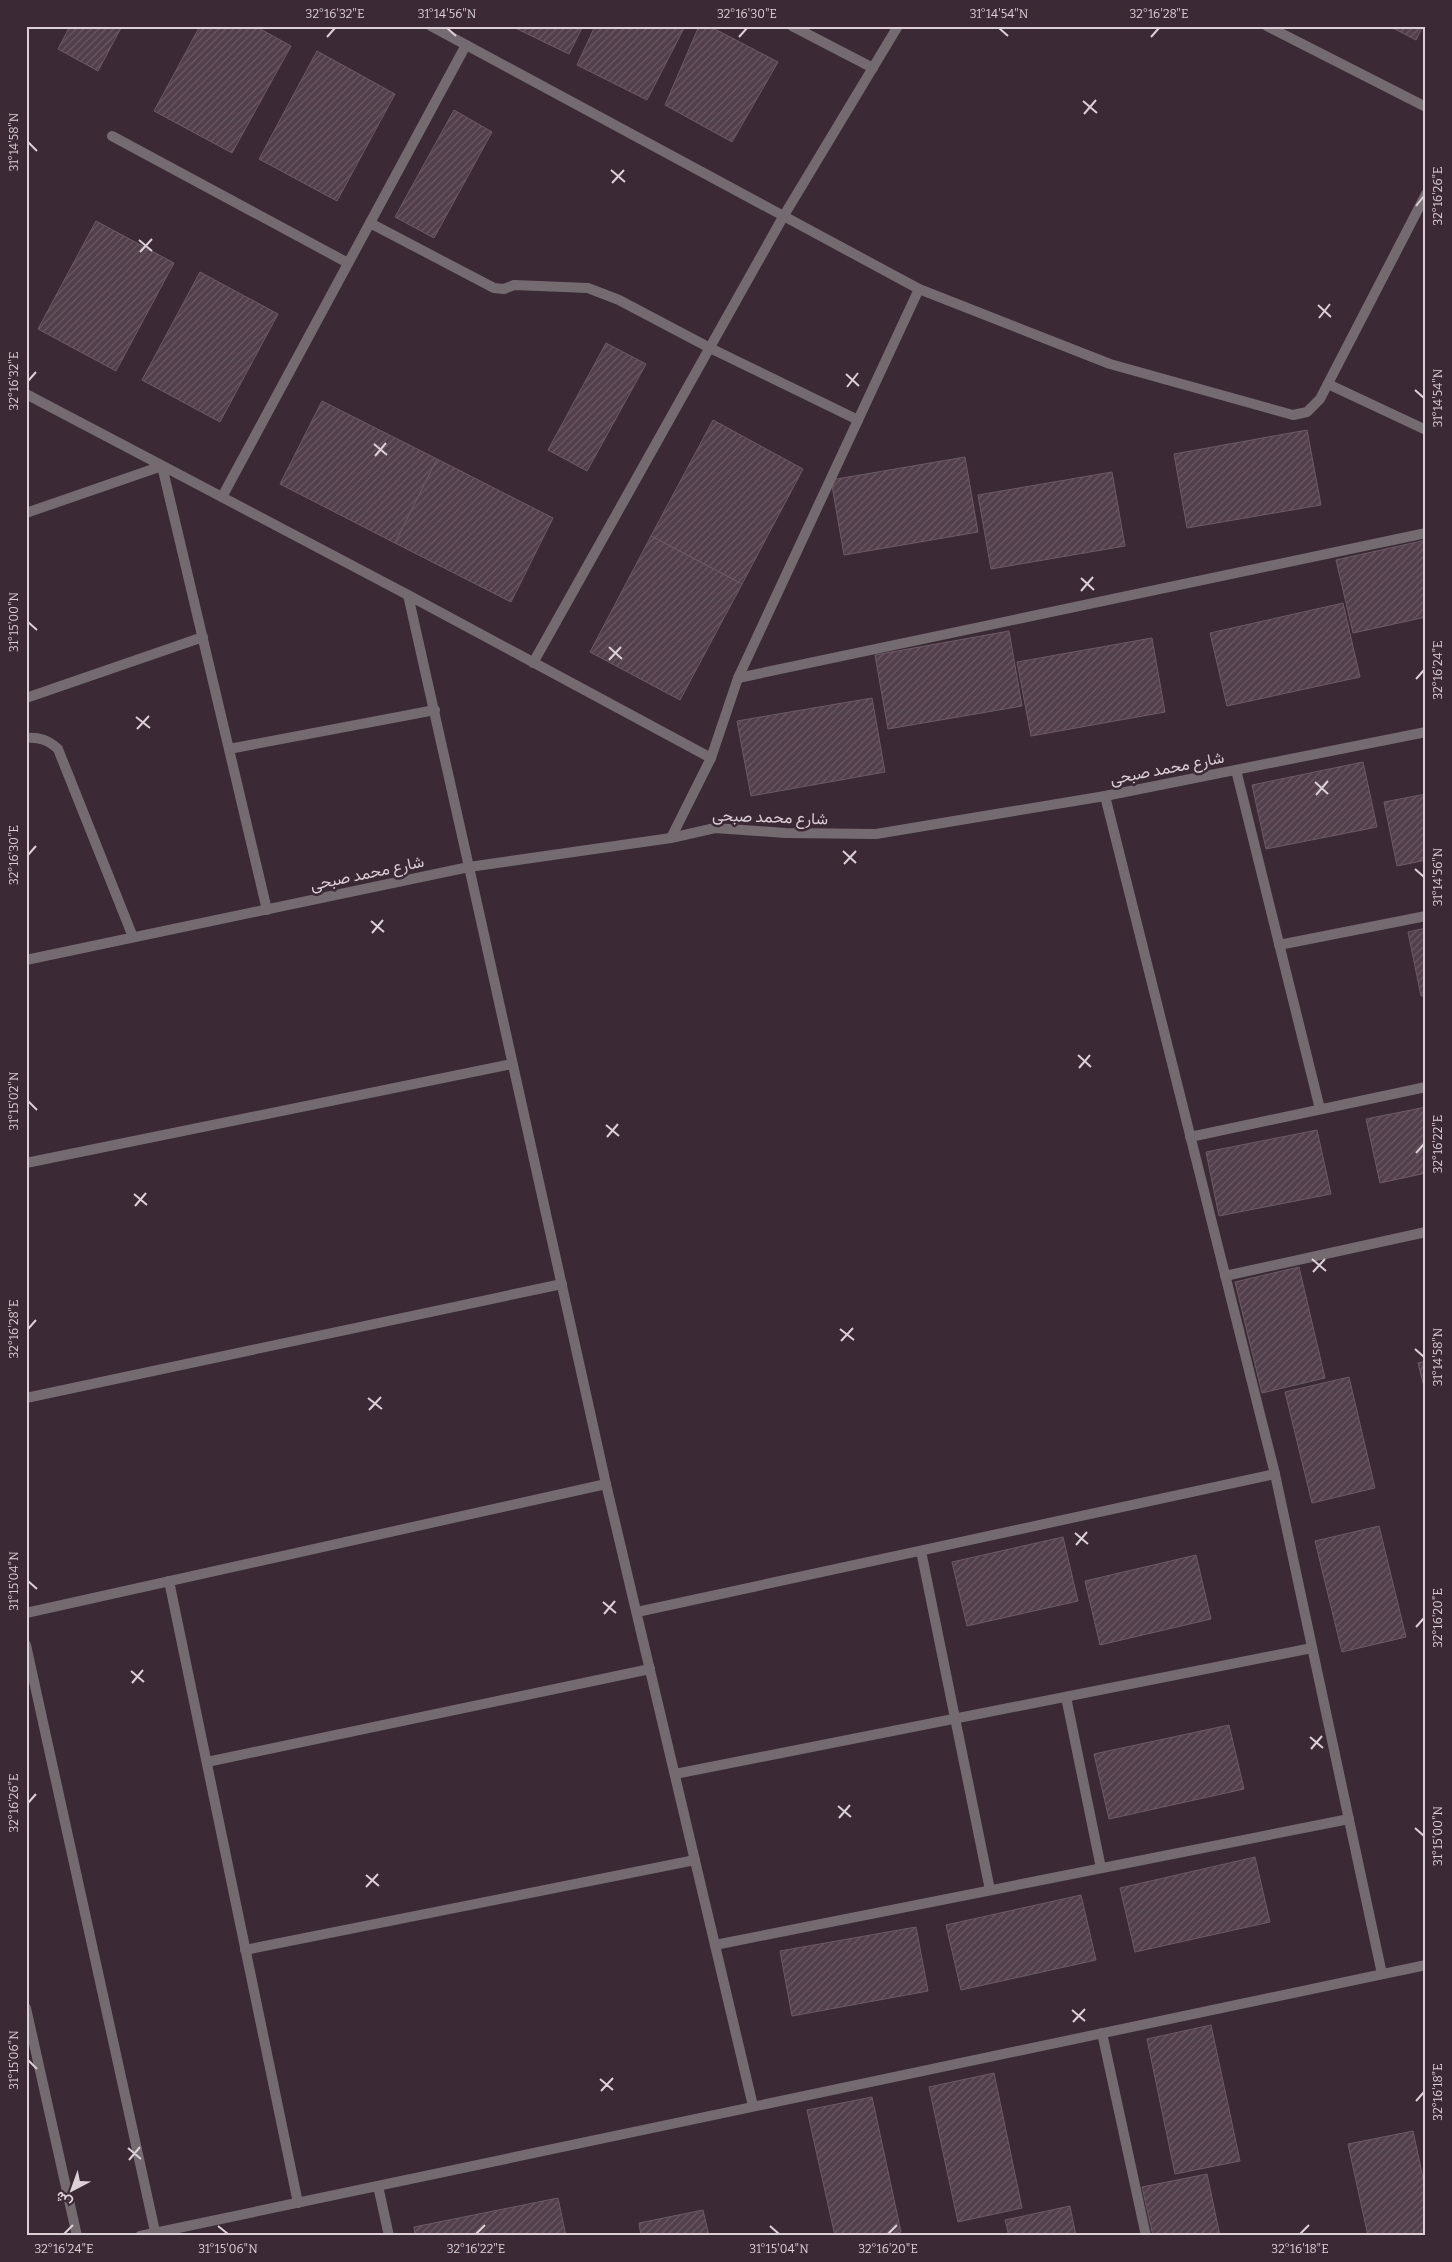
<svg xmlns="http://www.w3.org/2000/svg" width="1452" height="2262" viewBox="0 0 1452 2262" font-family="Bitter,Vazirmatn,serif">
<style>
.building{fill:url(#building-hatch);stroke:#6e5a67}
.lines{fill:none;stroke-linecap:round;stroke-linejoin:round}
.service{stroke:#746b71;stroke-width:10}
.minor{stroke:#746b71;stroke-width:10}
.ticks{fill:none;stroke:#dbd0d7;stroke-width:2}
.labels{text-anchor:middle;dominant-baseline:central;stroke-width:5;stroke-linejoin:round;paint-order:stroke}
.street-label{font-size:16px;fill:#dbd0d7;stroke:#3b2935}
.neatline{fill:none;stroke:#dbd0d7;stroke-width:2}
.ticks-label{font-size:12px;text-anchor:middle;fill:#dbd0d7}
</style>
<defs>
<pattern id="building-hatch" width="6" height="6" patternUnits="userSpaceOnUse" patternTransform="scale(1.25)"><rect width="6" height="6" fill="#523f4b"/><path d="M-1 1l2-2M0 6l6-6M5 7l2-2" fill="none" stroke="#6a5a64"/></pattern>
</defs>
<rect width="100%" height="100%" fill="#3b2935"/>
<g class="building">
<polygon points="70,26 122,26 98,71 58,49"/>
<polygon points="200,26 255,26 291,46 232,153 154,111"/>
<polygon points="511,26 583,26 569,54"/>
<polygon points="595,26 685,26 647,100 577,65"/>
<polygon points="699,26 709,26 778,62 732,142 665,105"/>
<polygon points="1389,26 1423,26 1416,40"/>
<polygon points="317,51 395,94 337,201 259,159"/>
<polygon points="454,110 492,132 434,238 395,217"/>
<polygon points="96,221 174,263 116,371 38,329"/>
<polygon points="200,272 278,314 220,422 142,380"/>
<polygon points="606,343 646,364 587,471 548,450"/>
<polygon points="322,401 437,459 395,543 280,484"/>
<polygon points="713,420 803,469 742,584 651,536"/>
<polygon points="1307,430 1321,505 1187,528 1174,454"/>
<polygon points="965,457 978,532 844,555 831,480"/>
<polygon points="437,459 553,518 511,602 395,543"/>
<polygon points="1112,472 1125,546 991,569 978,495"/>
<polygon points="651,536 742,584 680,700 590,652"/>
<polygon points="1426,540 1426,617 1353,633 1336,560"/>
<polygon points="1343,603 1360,677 1227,706 1210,633"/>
<polygon points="1009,631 1022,706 888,729 875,655"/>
<polygon points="1152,638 1165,712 1031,736 1017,662"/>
<polygon points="872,698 885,772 751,796 737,721"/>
<polygon points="1363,762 1377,827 1266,849 1252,785"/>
<polygon points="1426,794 1426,860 1397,866 1384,802"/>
<polygon points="1426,928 1426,995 1421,996 1408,932"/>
<polygon points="1426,1107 1426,1173 1380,1183 1366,1119"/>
<polygon points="1317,1130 1331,1194 1219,1216 1206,1152"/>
<polygon points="1299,1267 1325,1378 1262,1393 1235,1282"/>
<polygon points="1426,1361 1426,1395 1418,1363"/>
<polygon points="1349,1377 1375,1488 1312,1503 1285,1392"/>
<polygon points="1379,1526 1406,1637 1342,1652 1315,1541"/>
<polygon points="1063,1537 1078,1601 967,1626 952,1562"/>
<polygon points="1196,1555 1211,1619 1100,1645 1085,1581"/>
<polygon points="1229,1725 1244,1789 1109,1819 1094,1754"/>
<polygon points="1255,1857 1270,1922 1135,1952 1120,1888"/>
<polygon points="1081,1895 1096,1960 961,1990 946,1925"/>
<polygon points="916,1927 928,1991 792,2016 780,1951"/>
<polygon points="1211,2025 1240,2161 1175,2174 1147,2039"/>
<polygon points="994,2073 1022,2208 958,2222 929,2087"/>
<polygon points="872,2097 901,2232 884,2236 835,2236 807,2110"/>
<polygon points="1413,2131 1426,2192 1426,2236 1368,2236 1348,2144"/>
<polygon points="1207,2174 1220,2236 1153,2236 1142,2187"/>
<polygon points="558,2198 566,2236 415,2236 414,2227"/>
<polygon points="1070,2206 1076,2236 1009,2236 1005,2220"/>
<polygon points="703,2210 709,2236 641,2236 639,2223"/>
</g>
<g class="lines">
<g class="service">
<polyline points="112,136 348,263"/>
<polyline points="370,223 494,288 504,289 514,285 588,288 619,300 710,348 858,420"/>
<polyline points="26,513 162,466 267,910"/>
<polyline points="408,595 469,867"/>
<polyline points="26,698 203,637"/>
<path d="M26,738C40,737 48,740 58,749L133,937"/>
<polyline points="229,749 435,710"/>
<polyline points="1102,2033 1146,2236"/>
<polyline points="378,2186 389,2236"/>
</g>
<g class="minor">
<polyline points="431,26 919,289 1110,364 1293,415 1307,412 1320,399 1426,194"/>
<polyline points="792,26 873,68"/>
<polyline points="1267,26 1426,107"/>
<polyline points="1328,384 1426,430"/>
<polyline points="26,394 408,595 711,758"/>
<polyline points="222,497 466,45"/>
<polyline points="533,663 783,217 898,26"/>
<polyline points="738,678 1426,533"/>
<polyline points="1236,770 1320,1109"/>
<polyline points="1105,796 1275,1474 1382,1974"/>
<polyline points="671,838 711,758 738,678 919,289"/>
<polyline points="469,867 606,1484 753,2106"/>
<polyline points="1279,945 1426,916"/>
<polyline points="26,960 469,867 671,838 715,828 785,833 876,834 1105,796 1426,732"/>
<polyline points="1190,1137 1426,1087"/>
<polyline points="26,1163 512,1064"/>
<polyline points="1225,1276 1426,1232"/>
<polyline points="26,1398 562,1284"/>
<polyline points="921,1551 990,1890"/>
<polyline points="169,1581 298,2203"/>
<polyline points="637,1612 1275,1474"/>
<polyline points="26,1613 606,1484"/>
<polyline points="26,1645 156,2236"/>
<polyline points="1066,1697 1101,1868"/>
<polyline points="207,1762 650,1669"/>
<polyline points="675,1774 1312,1648"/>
<polyline points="715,1945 1349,1819"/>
<polyline points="245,1950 695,1860"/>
<polyline points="26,2008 77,2236"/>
<polyline points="140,2236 1426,1965"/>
</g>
</g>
<path class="ticks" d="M447,28L456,36M999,28L1008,36M327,37L335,28M739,37L747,28M1151,37L1159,28M1083,101L1097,113M1084,114L1096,100M28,142L37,151M611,170L625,182M612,183L624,170M1416,206L1424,196M139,240L152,251M140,252L152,239M1318,305L1331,317M1319,318L1330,304M846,374L859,386M28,381L36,372M847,387L858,373M1415,390L1424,398M374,444L387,455M375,456L386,443M1081,578L1094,590M1081,591L1093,577M28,622L37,630M609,647L622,659M609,660L621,647M1416,679L1424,670M136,717L150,728M137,729L149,716M1315,782L1328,794M1316,795L1328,781M843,851L856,863M28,855L36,846M844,864L856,851M1415,869L1424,877M371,921L384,932M372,933L383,920M1078,1055L1091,1067M1079,1068L1090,1055M28,1101L37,1110M606,1125L619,1136M607,1137L618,1124M1416,1153L1424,1144M134,1194L147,1205M135,1206L146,1193M1312,1259L1326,1271M1313,1272L1325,1259M28,1329L36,1320M840,1329L854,1340M841,1341L853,1328M1415,1349L1424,1357M368,1398L382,1409M369,1410L381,1397M1075,1533L1088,1544M1076,1545L1087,1532M28,1581L37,1589M603,1602L616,1613M604,1614L615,1601M1416,1627L1424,1618M131,1671L144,1682M132,1683L143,1670M1310,1737L1323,1748M1311,1749L1322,1736M28,1803L36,1794M838,1806L851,1817M839,1818L850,1805M1415,1828L1424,1836M366,1875L379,1886M366,1887L378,1874M1072,2010L1085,2021M1073,2022L1085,2009M28,2060L37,2069M600,2079L613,2090M601,2091L613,2078M1416,2101L1424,2092M128,2148L141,2159M129,2160L140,2147M218,2226L228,2234M770,2226L779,2234M64,2234L73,2225M476,2234L485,2225M888,2234L897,2225M1300,2234L1309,2225"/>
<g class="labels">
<g class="street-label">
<text transform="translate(1167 768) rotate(-11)">شارع محمد صبحى</text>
<text transform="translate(770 817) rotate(2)">شارع محمد صبحى</text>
<text transform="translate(367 873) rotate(-12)">شارع محمد صبحى</text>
</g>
</g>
<rect width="1452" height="2262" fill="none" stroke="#3b2935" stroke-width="55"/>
<g transform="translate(72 2190) rotate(221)" stroke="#3b2935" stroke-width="4" paint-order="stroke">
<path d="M0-4L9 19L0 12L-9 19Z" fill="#dbd0d7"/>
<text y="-8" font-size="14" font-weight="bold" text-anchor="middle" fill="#dbd0d7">ش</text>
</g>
<rect x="28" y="28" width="1396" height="2206" class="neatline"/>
<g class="ticks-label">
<text x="335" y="18">32°16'32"E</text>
<text x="447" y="18">31°14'56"N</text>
<text x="747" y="18">32°16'30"E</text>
<text x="999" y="18">31°14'54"N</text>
<text x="1159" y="18">32°16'28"E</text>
<text transform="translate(14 142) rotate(-90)" y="4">31°14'58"N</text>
<text transform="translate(1438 196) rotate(-90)" y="4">32°16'26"E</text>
<text transform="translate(14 381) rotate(-90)" y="4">32°16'32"E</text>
<text transform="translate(1438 398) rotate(-90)" y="4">31°14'54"N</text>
<text transform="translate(14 622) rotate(-90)" y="4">31°15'00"N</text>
<text transform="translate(1438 670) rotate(-90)" y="4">32°16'24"E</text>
<text transform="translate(14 855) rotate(-90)" y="4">32°16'30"E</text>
<text transform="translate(1438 877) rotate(-90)" y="4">31°14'56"N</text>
<text transform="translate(14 1101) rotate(-90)" y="4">31°15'02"N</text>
<text transform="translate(1438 1144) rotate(-90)" y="4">32°16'22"E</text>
<text transform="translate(14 1329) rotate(-90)" y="4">32°16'28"E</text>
<text transform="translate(1438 1357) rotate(-90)" y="4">31°14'58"N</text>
<text transform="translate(14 1581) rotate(-90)" y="4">31°15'04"N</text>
<text transform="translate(1438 1618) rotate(-90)" y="4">32°16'20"E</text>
<text transform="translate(14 1803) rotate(-90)" y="4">32°16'26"E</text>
<text transform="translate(1438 1836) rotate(-90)" y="4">31°15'00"N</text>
<text transform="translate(14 2060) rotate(-90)" y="4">31°15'06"N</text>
<text transform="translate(1438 2092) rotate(-90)" y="4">32°16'18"E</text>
<text x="64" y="2253">32°16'24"E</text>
<text x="228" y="2253">31°15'06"N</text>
<text x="476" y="2253">32°16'22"E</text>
<text x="779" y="2253">31°15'04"N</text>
<text x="888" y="2253">32°16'20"E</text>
<text x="1300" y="2253">32°16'18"E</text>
</g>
</svg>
